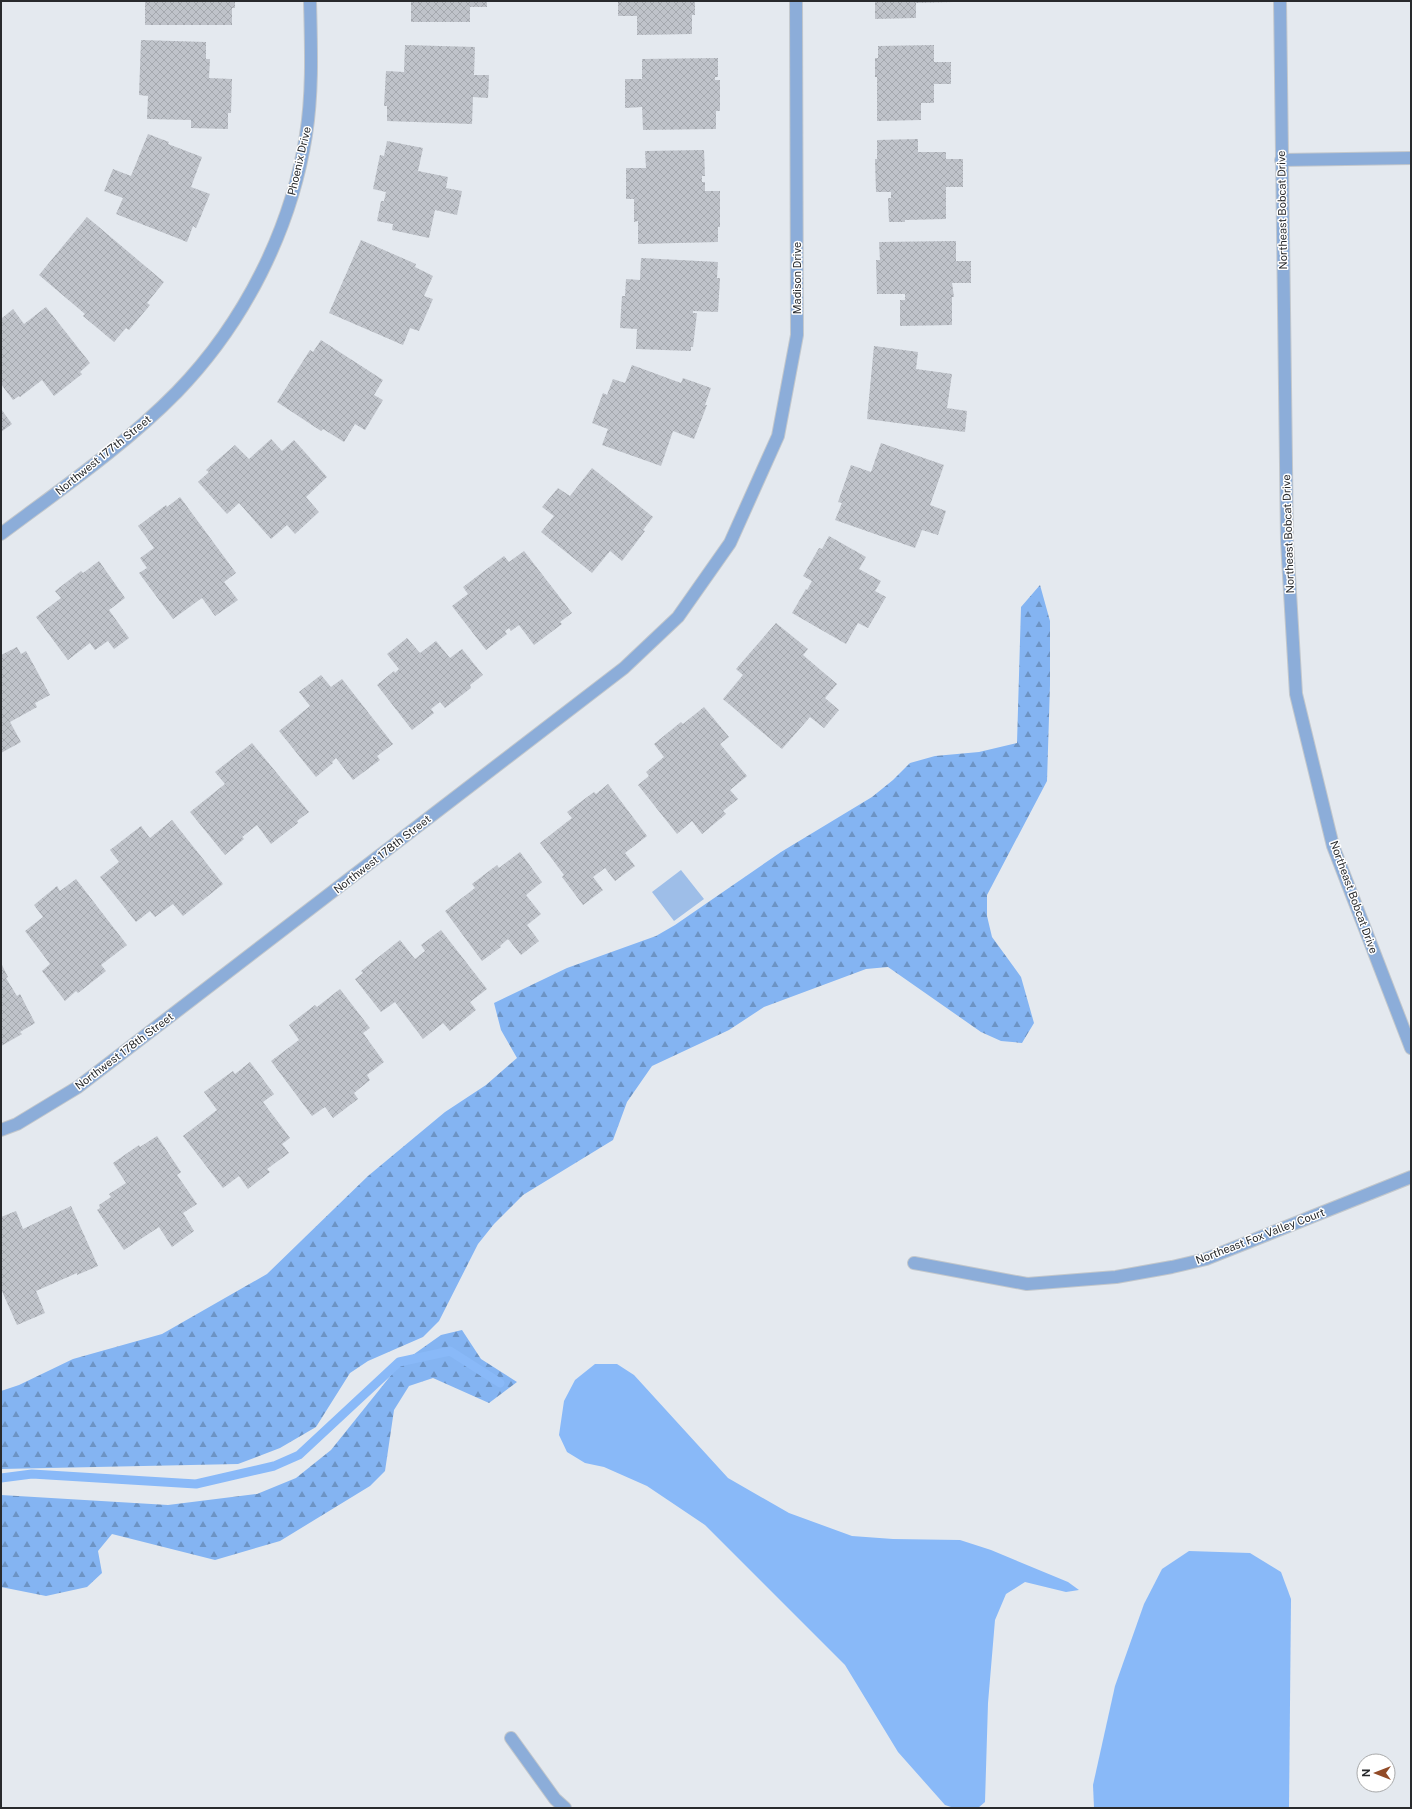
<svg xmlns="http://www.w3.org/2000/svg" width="1412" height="1809" viewBox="0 0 1412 1809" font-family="'Public Sans',sans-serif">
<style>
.forest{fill:url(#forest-firs)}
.pitch{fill:#9ebee8}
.water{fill:#89b9f8}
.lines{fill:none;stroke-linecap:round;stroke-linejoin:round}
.stream{stroke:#89b9f8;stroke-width:9}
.building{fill:url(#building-cross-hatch)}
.minor-casing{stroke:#c2c7cc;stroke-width:14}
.minor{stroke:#8cadd9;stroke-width:12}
.labels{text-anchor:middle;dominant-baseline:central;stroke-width:3;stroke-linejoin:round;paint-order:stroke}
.street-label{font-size:11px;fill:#282a2d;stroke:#fff}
</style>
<defs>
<pattern id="forest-firs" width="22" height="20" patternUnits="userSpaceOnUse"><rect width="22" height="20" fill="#84b4f2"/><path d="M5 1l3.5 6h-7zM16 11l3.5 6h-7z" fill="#6c93c4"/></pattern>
<pattern id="building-cross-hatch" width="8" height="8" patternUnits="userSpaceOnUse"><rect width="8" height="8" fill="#bfc3ca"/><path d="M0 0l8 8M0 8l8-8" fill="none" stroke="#a4a8ae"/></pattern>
</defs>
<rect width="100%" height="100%" fill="#e4e9ef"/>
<g class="forest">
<polygon points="1040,585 1050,621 1050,685 1047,781 987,895 987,916 992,937 1021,977 1034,1023 1022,1043 1001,1041 981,1032 888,967 866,969 764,1007 729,1030 652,1066 627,1102 613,1140 523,1195 494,1224 478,1244 439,1321 423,1337 368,1361 350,1373 316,1427 280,1448 238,1464 1,1469 1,1391 19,1385 73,1359 162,1334 267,1274 368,1176 445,1112 486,1085 517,1058 501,1030 494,1003 567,968 656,936 675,925 781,852 872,797 893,780 910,763 935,756 979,752 1017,743 1021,607"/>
<polygon points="462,1330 481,1359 517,1382 489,1403 433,1378 409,1386 394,1410 385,1471 370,1486 280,1541 215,1560 112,1534 98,1551 102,1573 87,1587 46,1596 1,1587 1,1495 168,1505 257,1494 296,1478 331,1450 400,1364 441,1335"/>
</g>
<polygon class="pitch" points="681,870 704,899 674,921 652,892"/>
<g class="water">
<polygon points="595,1364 617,1364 634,1375 728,1478 789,1513 852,1536 893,1539 960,1540 991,1550 1068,1582 1079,1590 1066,1592 1025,1582 1006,1594 995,1620 988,1703 985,1802 978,1808 954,1808 945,1805 898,1752 845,1665 705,1525 647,1486 604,1467 585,1463 567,1452 559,1435 564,1401 575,1380"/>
<polygon points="1189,1551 1250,1553 1281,1572 1291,1599 1289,1808 1094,1808 1093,1785 1115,1686 1144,1604 1162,1569"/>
</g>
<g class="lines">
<polyline class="stream" points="1,1478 32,1474 196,1484 274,1466 299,1455 399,1362 450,1351 500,1383"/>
</g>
<g class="building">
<polygon points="145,1 235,1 235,8 232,8 232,25 145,25"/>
<polygon points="411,1 487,1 487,7 470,7 470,22 411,22"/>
<polygon points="618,1 695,1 695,15 692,15 692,34 637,35 637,16 618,16"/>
<polygon points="875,1 954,1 954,2 916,3 916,18 875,19"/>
<polygon points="141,40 206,42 206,59 210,59 209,78 232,79 231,113 228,113 228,129 191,128 191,120 147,119 148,96 139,95"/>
<polygon points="405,45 475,47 474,75 489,75 488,98 473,97 472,124 387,121 387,106 384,106 386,71 404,72"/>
<polygon points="934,45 934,62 951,62 951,84 934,84 934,103 921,103 921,120 877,121 877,77 875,77 875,58 878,58 878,46"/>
<polygon points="718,58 718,77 715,77 715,80 720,80 720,111 716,111 716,129 643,130 642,107 625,108 625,79 642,79 642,59"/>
<polygon points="148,134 169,142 168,144 202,157 191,187 210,194 196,228 193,226 187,242 116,214 123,198 104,191 113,169 131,176"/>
<polygon points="918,139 918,152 946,152 946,159 963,159 963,187 946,187 946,219 905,220 905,222 889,222 888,198 891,198 891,192 876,192 875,159 877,159 877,140"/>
<polygon points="387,141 423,148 418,171 448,177 446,188 462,191 457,215 435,210 429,238 392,230 393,224 377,221 381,201 384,201 386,192 373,189 380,155 384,156"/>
<polygon points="704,150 705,176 702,176 702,182 705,182 705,191 720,191 720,227 718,227 718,242 638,244 638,221 634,222 634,199 626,199 626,168 646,168 645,151"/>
<polygon points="87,217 164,282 147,303 150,305 129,330 126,328 114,342 83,316 85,314 39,275"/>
<polygon points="361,240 416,264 415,267 433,276 424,296 433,299 419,331 410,328 403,345 329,313"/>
<polygon points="956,241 956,261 971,261 971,283 952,283 954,297 952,297 952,325 900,326 900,300 905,300 905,294 877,294 876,260 880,260 879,242"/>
<polygon points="641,258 718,262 717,278 720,278 718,312 693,311 693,313 697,313 693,347 691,347 691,351 636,349 637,329 620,328 622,296 625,296 626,279 640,280"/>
<polygon points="46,307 90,363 80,372 82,374 54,396 42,380 20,397 19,396 13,400 1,384 1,319 13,309 24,324"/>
<polygon points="321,340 383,380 374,395 383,400 365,430 355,424 344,442 323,429 321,431 277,402 310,350 313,352"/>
<polygon points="874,346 918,352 916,369 952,374 947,408 967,411 965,432 867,419"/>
<polygon points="632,365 681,383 683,378 711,388 705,405 707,405 694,439 673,431 661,466 602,445 608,429 592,423 603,393 607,395 613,379 625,383"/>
<polygon points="1,409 12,424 1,432"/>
<polygon points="271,439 282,451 294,440 327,477 306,497 319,512 295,534 287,525 271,539 239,503 227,514 198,482 209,472 206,470 235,445 249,459"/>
<polygon points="881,443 944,465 930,505 946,511 938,535 922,530 915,548 835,520 842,503 838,502 851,465 871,472"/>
<polygon points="592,468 653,517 643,530 645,531 622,561 610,551 592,573 541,532 554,516 542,507 558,488 570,496"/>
<polygon points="180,497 236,573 224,582 238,600 215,616 202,598 173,619 139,573 147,568 140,558 154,548 138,526 166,505 167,507"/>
<polygon points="829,536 866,557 859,569 881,581 875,591 886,597 868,628 858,623 846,644 792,613 806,589 807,590 812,581 803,576 819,548 822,549"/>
<polygon points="524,551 572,613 560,622 562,624 534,645 519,625 511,631 509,628 505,631 507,634 486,650 452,606 468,594 463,587 504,556 509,562"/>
<polygon points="99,561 125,598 109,610 129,638 114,649 108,641 95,650 90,643 68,660 36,617 61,598 55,591 81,571 83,573"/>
<polygon points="776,623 808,649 803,655 837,684 825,698 839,710 824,728 810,717 782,749 723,699 743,675 736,669"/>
<polygon points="407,638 420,653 436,641 450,658 462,649 483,675 470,685 471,688 445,708 440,702 431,709 434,713 412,730 377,685 394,671 395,673 399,669 387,654"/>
<polygon points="17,647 21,654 26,651 50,695 35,703 37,707 10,722 21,742 1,753 1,655"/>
<polygon points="321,675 331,687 342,679 393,744 377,756 380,760 353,780 336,758 332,762 333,763 316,777 279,731 310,706 299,692"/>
<polygon points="704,707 729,737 720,744 747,776 730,790 738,799 723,811 726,814 702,834 692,821 677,834 638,785 649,776 646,772 664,757 654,744 681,722 683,724"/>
<polygon points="252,743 309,812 297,821 298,823 271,844 257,825 242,837 244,839 225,855 190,812 225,784 215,772"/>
<polygon points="608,784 647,836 625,853 635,866 615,881 605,868 593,877 603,890 583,905 562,877 564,875 540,843 572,818 567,812 594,792 596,794"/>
<polygon points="172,820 223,884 183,916 173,904 155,917 150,911 136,922 100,877 119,862 110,850 141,826 150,838"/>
<polygon points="520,852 542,882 526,895 541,914 527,925 539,941 521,955 508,939 500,946 501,947 482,961 445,911 475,888 472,884 497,865 499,868"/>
<polygon points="76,879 127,945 101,965 106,971 78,993 76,991 65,1001 42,971 50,964 25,931 43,917 34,905 57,886 60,891"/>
<polygon points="441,930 487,989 470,1002 476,1010 450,1031 443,1023 423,1039 395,1002 381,1012 355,979 363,973 361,971 400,940 415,959 425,951 421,945"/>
<polygon points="1,963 8,977 6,978 17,996 20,994 35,1023 20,1032 22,1034 1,1046"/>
<polygon points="340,989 370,1028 363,1033 384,1062 367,1075 370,1080 354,1093 358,1099 333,1118 325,1107 312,1116 271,1061 299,1040 289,1025 315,1005 317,1007"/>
<polygon points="250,1062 274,1094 263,1102 290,1138 282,1144 289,1153 267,1169 270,1172 248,1189 239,1176 223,1188 183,1136 217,1110 204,1092 233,1071 235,1074"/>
<polygon points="157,1136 181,1172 177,1175 197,1204 183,1213 194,1231 172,1247 159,1227 124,1250 97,1210 100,1208 99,1205 111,1197 109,1194 126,1183 113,1163 139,1145 140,1147"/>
<polygon points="71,1206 98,1266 77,1275 77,1273 36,1291 45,1313 17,1325 1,1289 1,1217 16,1211 23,1229"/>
</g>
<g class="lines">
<defs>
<g id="minor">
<polyline points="1280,1 1287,541 1296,694 1333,846 1411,1048"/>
<polyline points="1281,160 1411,158"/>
<path d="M1,534C61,489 124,446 177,392C244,323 291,230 306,135C313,91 311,45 310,1"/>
<polyline points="1,1130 17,1124 78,1087 624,668 678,617 730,543 778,436 797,335 796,1"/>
<polyline points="914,1263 1027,1284 1116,1277 1172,1267 1206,1259 1411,1177"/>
<polyline points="511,1738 555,1799 565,1808"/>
</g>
</defs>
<use href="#minor" class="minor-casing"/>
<use href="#minor" class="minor"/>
</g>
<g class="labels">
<g class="street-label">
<text transform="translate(299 161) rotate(-77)">Phoenix Drive</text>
<text transform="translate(1282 210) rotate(-91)">Northeast Bobcat Drive</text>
<text transform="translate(797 278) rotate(-90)">Madison Drive</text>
<text transform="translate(103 455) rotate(-39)">Northwest 177th Street</text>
<text transform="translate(1288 534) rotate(-92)">Northeast Bobcat Drive</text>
<text transform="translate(382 854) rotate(-38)">Northwest 178th Street</text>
<text transform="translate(1354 897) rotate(70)">Northeast Bobcat Drive</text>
<text transform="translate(124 1051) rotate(-37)">Northwest 178th Street</text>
<text transform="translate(1260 1236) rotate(-21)">Northeast Fox Valley Court</text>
</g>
</g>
<rect width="1412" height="1809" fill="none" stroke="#282a2d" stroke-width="4"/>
<g transform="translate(1376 1773) rotate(270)"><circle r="19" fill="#ffffff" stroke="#a9aaab"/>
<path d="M0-3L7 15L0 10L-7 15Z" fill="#924b27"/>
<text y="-6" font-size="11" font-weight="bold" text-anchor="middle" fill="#282a2d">N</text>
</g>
</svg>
